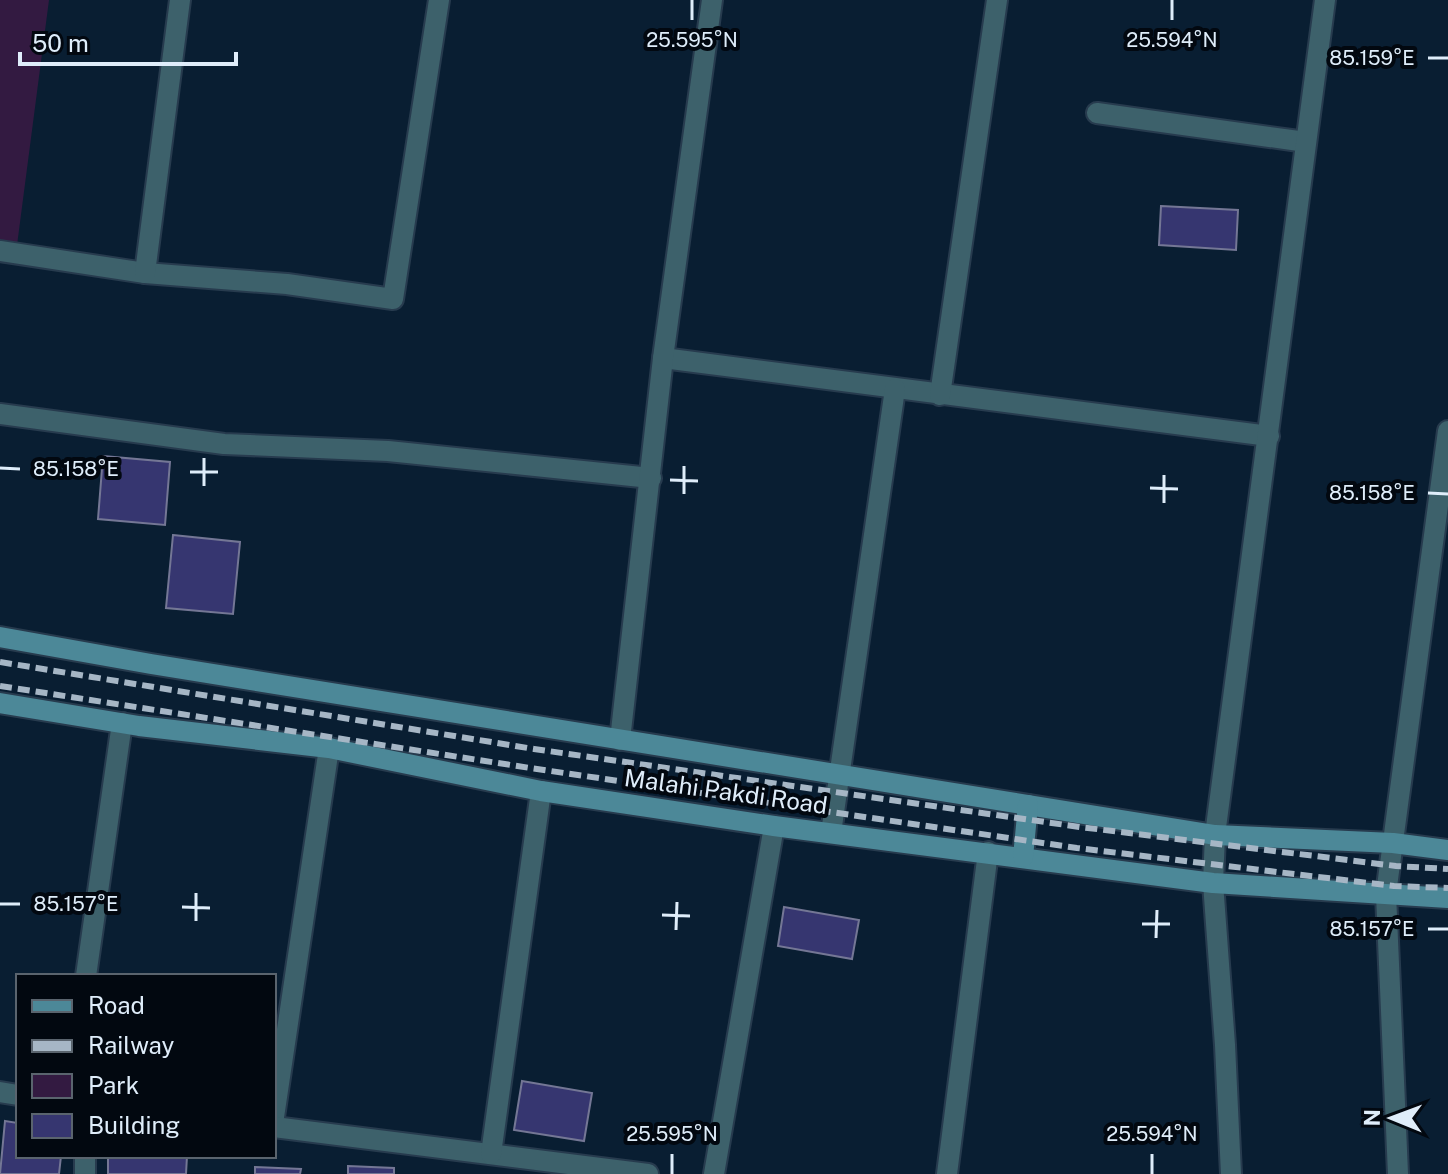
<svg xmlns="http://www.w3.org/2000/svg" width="1448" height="1174" viewBox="0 0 1448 1174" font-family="'Public Sans',sans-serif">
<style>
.green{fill:#331a41}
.building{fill:#363670;stroke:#747795;stroke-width:2}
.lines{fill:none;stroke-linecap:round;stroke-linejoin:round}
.street-casing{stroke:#273b4e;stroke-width:24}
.secondary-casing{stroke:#273b4e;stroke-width:24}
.street{stroke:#3d616b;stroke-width:20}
.secondary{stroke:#4c8898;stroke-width:20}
.rail{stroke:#a6b6c5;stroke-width:6;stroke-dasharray:12 6;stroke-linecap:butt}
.ticks{fill:none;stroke:#dfedfa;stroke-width:3}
.labels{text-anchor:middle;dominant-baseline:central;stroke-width:8;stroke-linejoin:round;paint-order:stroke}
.street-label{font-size:24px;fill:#dfedfa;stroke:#020810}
.ticks-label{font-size:20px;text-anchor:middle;fill:#dfedfa;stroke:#020810;stroke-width:8;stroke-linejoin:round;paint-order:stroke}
</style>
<rect width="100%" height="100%" fill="#091e32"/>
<polygon class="green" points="0,0 49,0 16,253 0,251"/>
<g class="building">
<polygon points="1161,206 1238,210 1236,250 1159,245"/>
<polygon points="103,456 170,462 165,525 98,519"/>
<polygon points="173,535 240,542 233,614 166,608"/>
<polygon points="784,907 859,920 852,959 778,946"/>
<polygon points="522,1081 592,1093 584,1141 514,1130"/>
<polygon points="5,1121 18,1123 18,1156 61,1156 59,1174 0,1174"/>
<polygon points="108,1156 187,1156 186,1174 108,1174"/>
<polygon points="348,1166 394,1168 394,1174 348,1174"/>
<polygon points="255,1167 301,1169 300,1174 255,1174"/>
</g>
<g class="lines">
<defs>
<g id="street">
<polyline points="1097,113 1306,142"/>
<polyline points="0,251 145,273 287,284 393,299 439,0"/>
<polyline points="145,273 180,0"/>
<polyline points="663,358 1269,436"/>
<polyline points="940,395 997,0"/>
<polyline points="0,414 224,444 388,451 651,478"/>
<polyline points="620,740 663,358 712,0"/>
<polyline points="831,833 895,389"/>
<polyline points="86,976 122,723"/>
<polyline points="0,1092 18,1095"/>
<polyline points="274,1117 329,748"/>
<polyline points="274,1127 648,1174"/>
<polyline points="491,1154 541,791"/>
<polyline points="85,1174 85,1156"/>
<polyline points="714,1174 774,826"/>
<polyline points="947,1174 988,852"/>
<polyline points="1231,1174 1225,1045 1213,883 1215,835 1325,0"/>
<polyline points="1398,1174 1386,894 1448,431"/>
</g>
<g id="secondary">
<polyline points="0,637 151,664 1215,835 1393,843 1448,850"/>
<polyline points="0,703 139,726 329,748 541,791 774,826 1213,883 1448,898"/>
<polyline points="1023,857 1028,805"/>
</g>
</defs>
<use href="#street" class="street-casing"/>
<use href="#secondary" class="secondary-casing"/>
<use href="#street" class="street"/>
<use href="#secondary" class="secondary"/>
<g class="rail">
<polyline points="0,662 534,749 1080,827 1396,866 1448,869"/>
<polyline points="0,686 530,768 1077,848 1394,886 1448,888"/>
</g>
</g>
<path class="ticks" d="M692,20V0M1172,20V0M1428,58H1448M0,468L20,469M190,472H218M670,480L698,481M204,486V458M1150,488L1178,489M1428,493L1448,494M684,494V466M1164,503V475M0,904H20M182,907L210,908M662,915L690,916M196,921V893M1142,924H1170M1428,929H1448M676,930L677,902M1156,938L1157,910M672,1174V1154M1152,1174V1154"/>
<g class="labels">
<g class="street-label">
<text transform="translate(726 791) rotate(8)">Malahi Pakdi Road</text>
</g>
</g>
<g class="ticks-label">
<text x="692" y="47">25.595°N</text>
<text x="1172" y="47">25.594°N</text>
<text x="1372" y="65">85.159°E</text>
<text x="76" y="476">85.158°E</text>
<text x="1372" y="500">85.158°E</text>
<text x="76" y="911">85.157°E</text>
<text x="1372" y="936">85.157°E</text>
<text x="672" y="1141">25.595°N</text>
<text x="1152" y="1141">25.594°N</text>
</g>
<rect x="16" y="974" width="260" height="184" fill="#020810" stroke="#5a646e" stroke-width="2"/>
<rect x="32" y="1000" width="40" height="12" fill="#4c8898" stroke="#5a646e" stroke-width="2"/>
<text x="88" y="1014" font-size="24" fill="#dfedfa">Road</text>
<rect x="32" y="1040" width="40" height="12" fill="#a6b6c5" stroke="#5a646e" stroke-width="2"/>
<text x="88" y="1054" font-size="24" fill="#dfedfa">Railway</text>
<rect x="32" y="1074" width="40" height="24" fill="#331a41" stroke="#5a646e" stroke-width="2"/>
<text x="88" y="1094" font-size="24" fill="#dfedfa">Park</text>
<rect x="32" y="1114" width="40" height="24" fill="#363670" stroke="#5a646e" stroke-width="2"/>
<text x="88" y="1134" font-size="24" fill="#dfedfa">Building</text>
<g transform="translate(1392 1118) rotate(271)" stroke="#020810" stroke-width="6" paint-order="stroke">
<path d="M0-6L14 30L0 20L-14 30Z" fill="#dfedfa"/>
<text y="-12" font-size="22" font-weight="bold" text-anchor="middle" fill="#dfedfa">N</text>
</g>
<path d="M20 52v12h216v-12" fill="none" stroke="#dfedfa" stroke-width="4"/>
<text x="32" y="52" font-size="24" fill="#dfedfa" stroke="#020810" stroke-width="6" paint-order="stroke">50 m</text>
</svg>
